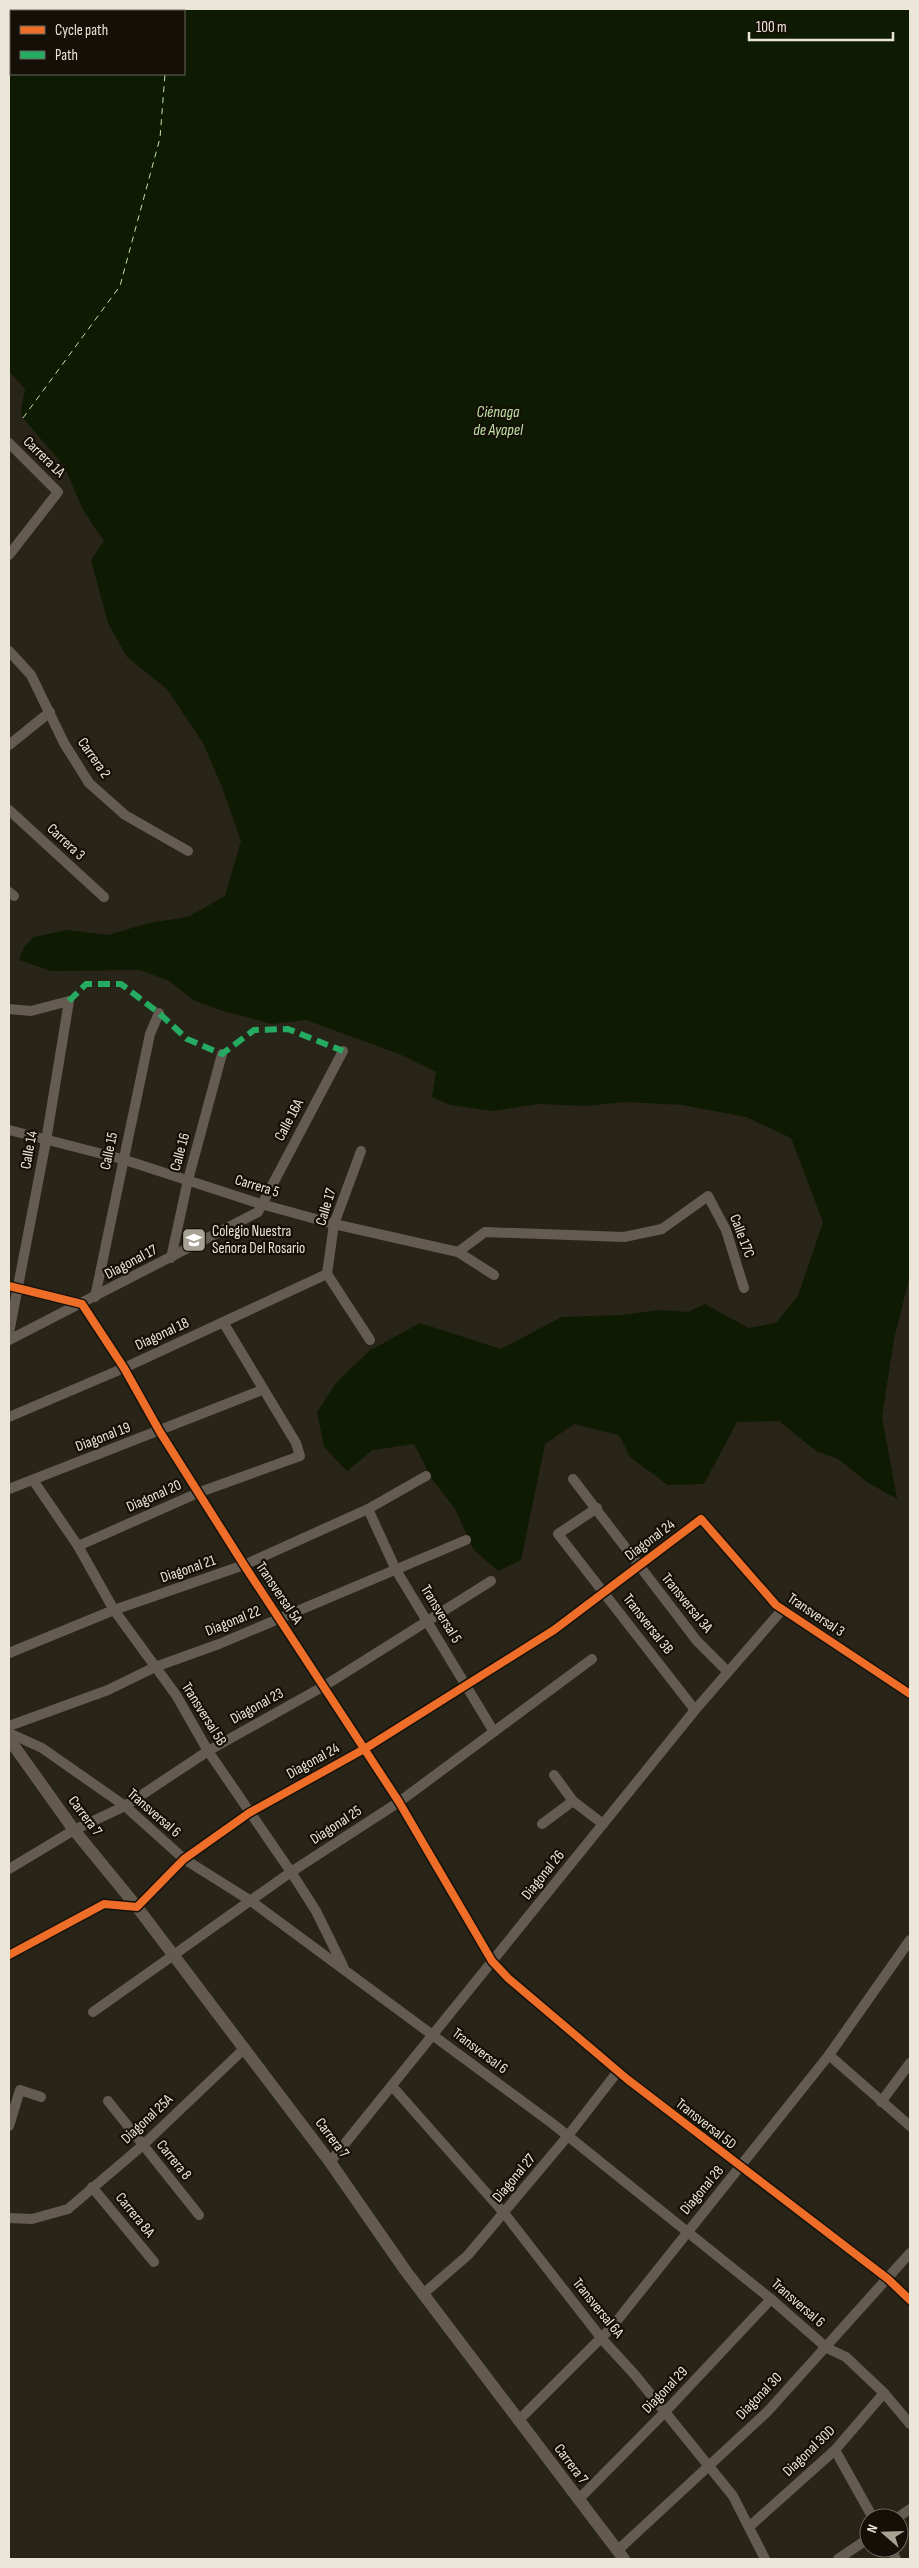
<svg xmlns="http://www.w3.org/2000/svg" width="919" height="2568" viewBox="0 0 919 2568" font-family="'Sofia Sans Condensed',sans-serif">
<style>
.water{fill:#0e1b02;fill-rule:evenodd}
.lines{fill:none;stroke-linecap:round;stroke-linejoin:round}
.ferry{stroke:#c0e1a5;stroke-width:1;stroke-dasharray:6 5;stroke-linecap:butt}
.minor{stroke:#645b52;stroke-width:10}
.major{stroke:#645b4e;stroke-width:12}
.quiet{stroke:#26ab63;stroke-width:6;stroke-dasharray:12 6;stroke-linecap:butt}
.cycleway-casing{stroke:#151007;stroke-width:11}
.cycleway{stroke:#ee6e29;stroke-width:8}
.labels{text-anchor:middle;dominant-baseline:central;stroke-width:4.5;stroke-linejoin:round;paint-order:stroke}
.street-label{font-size:15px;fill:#ece6d9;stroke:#151007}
.poi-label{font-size:15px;fill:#ece6d9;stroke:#151007;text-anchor:start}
.water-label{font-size:16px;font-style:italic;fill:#c0e1a5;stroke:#151007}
</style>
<rect width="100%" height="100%" fill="#292418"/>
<path class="water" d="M9,9H910V1275L894,1339L882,1417L897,1499L867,1482L838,1459L816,1451L779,1421L737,1422L704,1484L668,1485L630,1457L619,1435L574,1424L545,1444L521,1560L498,1571L474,1550L455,1509L432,1479L414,1444L373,1450L347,1471L324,1447L317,1412L336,1383L369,1351L420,1323L501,1349L562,1317L621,1315L660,1310L688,1312L705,1304L748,1328L776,1323L798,1296L823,1222L791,1138L746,1117L682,1105L626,1102L585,1106L539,1104L493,1111L450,1105L432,1097L436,1072L399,1054L306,1020L272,1024L223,1011L195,1001L169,981L140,970L51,971L19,960L24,947L34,937L67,930L108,935L149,923L188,917L225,896L241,841L222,787L203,743L167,689L127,657L108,623L91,560L104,541L83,510L64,466L23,418L21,411L25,389L9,371ZM11,11H184V74H11Z"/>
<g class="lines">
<g class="ferry">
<polyline points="170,11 170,9"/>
<polyline points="23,418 120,286 160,138 165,74"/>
</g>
<g class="minor">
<polyline points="9,443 58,492 9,555"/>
<polyline points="9,651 31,675 64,743 89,783 125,815 188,851"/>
<polyline points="9,745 50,712"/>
<polyline points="9,810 104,897"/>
<polyline points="9,892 14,896"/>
<polyline points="9,1009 31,1011 69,1001 46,1141 9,1333"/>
<polyline points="9,1130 122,1159 261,1204 334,1224 458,1252 494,1275"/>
<polyline points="458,1252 485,1232 624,1237 662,1229 708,1196 726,1230 744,1288"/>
<polyline points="171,1258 188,1180 222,1054"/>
<polyline points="327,1274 334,1224 361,1151"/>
<polyline points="327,1274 370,1340"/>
<polyline points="9,1286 82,1304 124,1368 160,1432 244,1565 399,1802 492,1961 508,1978 627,2079 888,2279 910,2300"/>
<polyline points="95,1297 150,1034 159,1013"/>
<polyline points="9,1340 258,1212 343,1051"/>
<polyline points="9,1417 124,1368 327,1274"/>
<polyline points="573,1479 697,1641 727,1671"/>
<polyline points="33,1480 78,1546 114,1610 176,1695 208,1751 291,1872 316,1911 343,1966"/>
<polyline points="9,1489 262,1390"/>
<polyline points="597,1508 558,1534 695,1710"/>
<polyline points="368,1509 396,1570 494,1732"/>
<polyline points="78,1546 200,1492 300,1456 296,1443 223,1322"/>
<polyline points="9,1653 114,1610 244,1565 368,1509 426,1476"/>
<polyline points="9,1726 108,1690 155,1667 219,1644 466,1540"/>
<polyline points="9,1733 42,1748 125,1806 184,1859 251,1901 553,2124 771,2299 827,2348 846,2357 884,2393 910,2424"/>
<polyline points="554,1775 573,1801 603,1824"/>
<polyline points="542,1824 573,1801"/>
<polyline points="9,1869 74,1830 125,1806 208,1751 324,1686 491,1581"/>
<polyline points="9,1955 104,1904 137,1907 184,1859 249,1813 366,1748 554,1630 701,1519 776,1605 910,1694"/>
<polyline points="93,2012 291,1872 399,1802 592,1659"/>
<polyline points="829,2055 910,2126"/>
<polyline points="392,2086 504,2213 602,2339 635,2375 733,2496 765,2559"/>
<polyline points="108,2101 199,2215"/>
<polyline points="881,2102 910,2063"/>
<polyline points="9,2126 20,2090 41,2097"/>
<polyline points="330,2162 695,1710 782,1610"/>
<polyline points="92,2187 154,2262"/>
<polyline points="9,2218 32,2219 68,2209 143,2145 245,2048"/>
<polyline points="423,2294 468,2255 567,2137 618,2071"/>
<polyline points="518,2421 612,2327 829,2055 910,1940"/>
<polyline points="835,2450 873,2518"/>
<polyline points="578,2500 664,2413 771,2299"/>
<polyline points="897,2518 910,2509"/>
<polyline points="749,2527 835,2450 884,2393"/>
<polyline points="890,2548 896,2559"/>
<polyline points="618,2550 768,2411 910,2253"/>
<polyline points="838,2559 869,2538"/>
</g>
<polyline class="major" points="9,1739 74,1830 137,1907 330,2162 405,2270 624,2559"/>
<polyline class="quiet" points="69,1001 86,984 121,984 159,1013 187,1039 222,1054 254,1030 288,1029 343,1051"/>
<defs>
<g id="cycleway">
<polyline points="9,1286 82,1304 124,1368 160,1432 244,1565 399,1802 492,1961 508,1978 627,2079 888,2279 910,2300"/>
<polyline points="9,1955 104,1904 137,1907 184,1859 249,1813 366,1748 554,1630 701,1519 776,1605 910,1694"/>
</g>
</defs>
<use href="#cycleway" class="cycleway-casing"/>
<use href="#cycleway" class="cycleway"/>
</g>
<defs>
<symbol id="school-square" viewBox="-11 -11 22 22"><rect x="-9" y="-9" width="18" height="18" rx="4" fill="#a8a295" stroke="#151007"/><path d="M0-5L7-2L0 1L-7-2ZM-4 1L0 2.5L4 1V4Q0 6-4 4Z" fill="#fff"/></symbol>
</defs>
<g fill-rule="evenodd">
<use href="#school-square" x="180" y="1226" width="28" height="28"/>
</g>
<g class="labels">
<g class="street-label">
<text transform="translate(44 457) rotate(44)">Carrera 1A</text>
<text transform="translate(94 758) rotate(55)">Carrera 2</text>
<text transform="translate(66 842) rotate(43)">Carrera 3</text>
<text transform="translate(289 1120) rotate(-62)">Calle 16A</text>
<text transform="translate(29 1150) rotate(-80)">Calle 14</text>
<text transform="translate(109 1151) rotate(-78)">Calle 15</text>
<text transform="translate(180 1152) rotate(-75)">Calle 16</text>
<text transform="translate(257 1186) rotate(17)">Carrera 5</text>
<text transform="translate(326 1207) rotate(-73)">Calle 17</text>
<text transform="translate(742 1236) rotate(69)">Calle 17C</text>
<text transform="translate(131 1262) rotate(-28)">Diagonal 17</text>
<text transform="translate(162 1334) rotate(-25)">Diagonal 18</text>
<text transform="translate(103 1437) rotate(-21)">Diagonal 19</text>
<text transform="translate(154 1496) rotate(-24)">Diagonal 20</text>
<text transform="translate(650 1540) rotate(-37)">Diagonal 24</text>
<text transform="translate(188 1569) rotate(-19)">Diagonal 21</text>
<text transform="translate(279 1593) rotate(56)">Transversal 5A</text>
<text transform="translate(687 1603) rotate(51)">Transversal 3A</text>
<text transform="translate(441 1614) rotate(59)">Transversal 5</text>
<text transform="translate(816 1615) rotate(34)">Transversal 3</text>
<text transform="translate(233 1621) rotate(-22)">Diagonal 22</text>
<text transform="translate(648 1624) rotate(52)">Transversal 3B</text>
<text transform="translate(257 1706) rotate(-29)">Diagonal 23</text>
<text transform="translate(204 1714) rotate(58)">Transversal 5B</text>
<text transform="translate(313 1761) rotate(-29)">Diagonal 24</text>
<text transform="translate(154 1813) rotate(41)">Transversal 6</text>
<text transform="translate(85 1816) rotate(53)">Carrera 7</text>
<text transform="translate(336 1825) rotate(-33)">Diagonal 25</text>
<text transform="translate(543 1875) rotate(-51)">Diagonal 26</text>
<text transform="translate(480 2051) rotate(37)">Transversal 6</text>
<text transform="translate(147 2119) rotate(-43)">Diagonal 25A</text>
<text transform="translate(706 2124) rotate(38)">Transversal 5D</text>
<text transform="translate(332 2138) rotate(53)">Carrera 7</text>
<text transform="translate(174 2160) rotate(51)">Carrera 8</text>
<text transform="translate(514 2178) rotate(-50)">Diagonal 27</text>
<text transform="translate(702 2190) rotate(-50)">Diagonal 28</text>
<text transform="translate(135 2215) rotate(51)">Carrera 8A</text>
<text transform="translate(798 2303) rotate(41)">Transversal 6</text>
<text transform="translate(598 2308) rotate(51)">Transversal 6A</text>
<text transform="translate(665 2390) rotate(-46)">Diagonal 29</text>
<text transform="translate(759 2396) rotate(-46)">Diagonal 30</text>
<text transform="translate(809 2451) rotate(-44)">Diagonal 30D</text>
<text transform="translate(571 2464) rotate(53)">Carrera 7</text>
</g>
<g class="poi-label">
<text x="212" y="1231">Colegio Nuestra<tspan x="212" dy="17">Señora Del Rosario</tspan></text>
</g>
<g class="water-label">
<text x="498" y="412">Ciénaga<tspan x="498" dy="18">de Ayapel</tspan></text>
</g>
</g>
<rect width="919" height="2568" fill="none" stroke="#ece6d9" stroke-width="20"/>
<rect x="10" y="10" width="175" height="65" fill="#151007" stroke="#6b665b"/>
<rect x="20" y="26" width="25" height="8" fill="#ee6e29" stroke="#6b665b"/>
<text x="55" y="35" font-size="15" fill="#ece6d9">Cycle path</text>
<rect x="20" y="51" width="25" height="8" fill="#26ab63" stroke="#6b665b"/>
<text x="55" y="60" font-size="15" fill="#ece6d9">Path</text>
<g transform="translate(884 2533) rotate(290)"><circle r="24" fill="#151007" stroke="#6b665b"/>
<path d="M0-4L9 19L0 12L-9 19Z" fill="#a8a295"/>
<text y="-8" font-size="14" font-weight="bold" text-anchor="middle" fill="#ece6d9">N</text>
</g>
<path d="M749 32v8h144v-8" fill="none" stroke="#ece6d9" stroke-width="2.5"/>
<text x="756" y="32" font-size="15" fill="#ece6d9" stroke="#151007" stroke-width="4" paint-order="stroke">100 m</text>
</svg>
